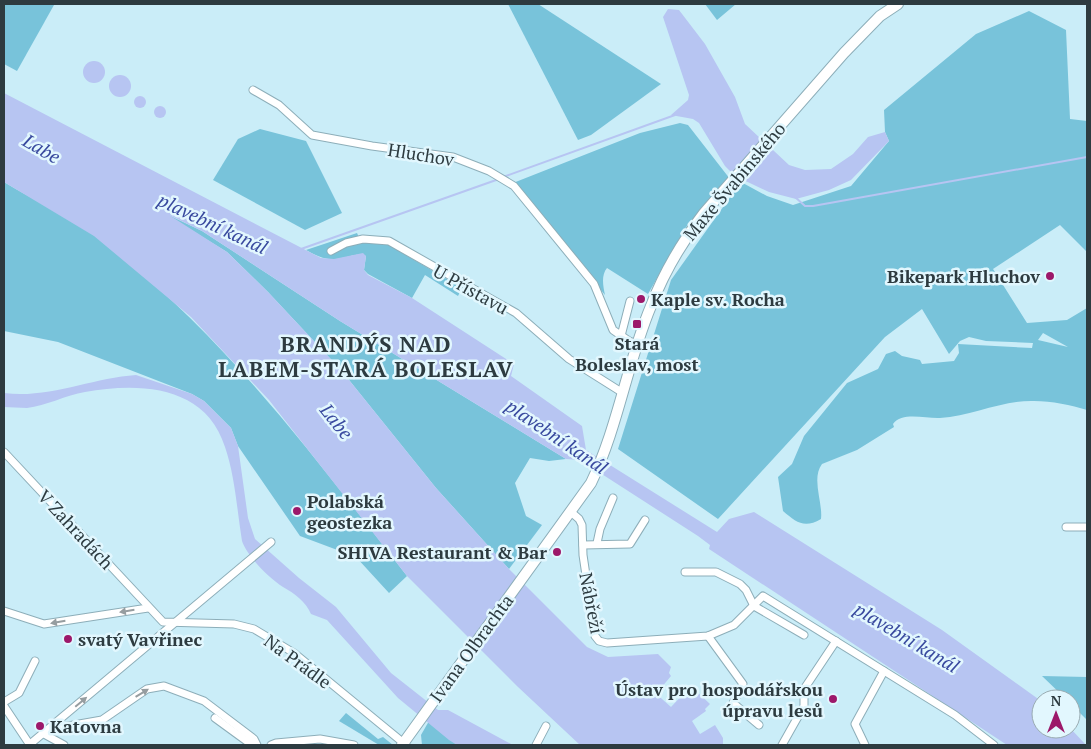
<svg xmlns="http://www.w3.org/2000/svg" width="1091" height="749" viewBox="0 0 1091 749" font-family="'PT Serif',serif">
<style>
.green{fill:#78c3da;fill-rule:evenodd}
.water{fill:#b7c5f2}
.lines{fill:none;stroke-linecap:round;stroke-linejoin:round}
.stream{stroke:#b7c5f2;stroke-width:2}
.minor-casing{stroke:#8daeb9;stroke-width:9}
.secondary-casing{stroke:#8daeb9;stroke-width:12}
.minor{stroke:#fff;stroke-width:7}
.secondary{stroke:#fff;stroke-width:10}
.oneway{fill:#969da0}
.poi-dot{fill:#9c186a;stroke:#e2f7fe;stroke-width:2}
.labels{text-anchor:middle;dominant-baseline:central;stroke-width:5;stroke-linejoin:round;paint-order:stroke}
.street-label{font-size:18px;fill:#2d3b40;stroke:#e2f7fe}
.poi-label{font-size:18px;font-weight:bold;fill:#2d3b40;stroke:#e2f7fe;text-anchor:start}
.water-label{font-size:19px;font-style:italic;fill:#394a9f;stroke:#e2f7fe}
.district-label{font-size:22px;font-weight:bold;letter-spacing:1px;fill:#2d3b40;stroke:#e2f7fe}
</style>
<rect width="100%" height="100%" fill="#caedf8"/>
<g class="green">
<polygon points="4,4 54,5 17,71 4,64"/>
<polygon points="508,4 538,4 661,84 591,135 578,140"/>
<polygon points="705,4 736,4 717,20"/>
<path d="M1029,11L1066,30L1070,119L1087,121V252L1060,225L993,269L1027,323L1067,320L1087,308V410C1071,405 1052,401 1034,401C1003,400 972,416 940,418C927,419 902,411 893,424L894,427L857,450L822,464C811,479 823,502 821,519C804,529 796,522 783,511L778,477L792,464L804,436L847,383L878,369L886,354L895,351L902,356L920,360L922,364L954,361L959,353L958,344L1032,348L1033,343L986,341L969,337L960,341L949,354L922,309L885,337L718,519L618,449L671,280L741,182L767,196L793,205L851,186L889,141L885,132L884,110L976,34ZM1043,333L1068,347L1038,340Z"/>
<path d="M680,123L688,125L730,179L686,227L648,294L607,268C601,275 603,286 605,295L513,183L640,133Z"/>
<polygon points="260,129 306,141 342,213 305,230 213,180 238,139"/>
<path d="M4,182C34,200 67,216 95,236C220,329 312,454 407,576L389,593L356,557L300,536L238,446L231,428L204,401L192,394L58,342L4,331Z"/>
<polygon points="160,211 202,231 340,321 566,459 549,461 530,458 515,483 526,516 542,525 509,569 436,488 341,370 268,292 227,252"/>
<path d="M357,233L361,242L387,244L462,288L458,296L425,275L412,298L368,274L364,270L366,256C356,252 347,258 336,259C324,260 315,255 306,250Z"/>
<polygon points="1042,676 1087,677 1087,720 1071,704 1071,699 1066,699"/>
<polygon points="346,713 378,739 383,737 393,745 379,745 339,721"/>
<polygon points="429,721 457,745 422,745 421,735"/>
</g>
<g class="water">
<polygon points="668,9 679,10 705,44 735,97 745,124 789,165 805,170 831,169 853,154 868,137 885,132 889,141 851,180 829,190 796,199 769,192 735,176 725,166 699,123 693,119 671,115 688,100 689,95 663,17"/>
<circle cx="94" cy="72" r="11"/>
<circle cx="120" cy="86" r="11"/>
<polygon points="4,93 321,258 334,259 363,253 366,256 364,270 368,275 412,298 514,364 511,376 582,426 586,450 717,532 729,519 754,512 942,630 1041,701 1041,729 1071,729 1086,745 1007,745 709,549 710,545 698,536 580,460 566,459 340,321 202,231 169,215 227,252 268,292 341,370 436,488 509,569 587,647 608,657 658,654 671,667 669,673 671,676 661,688 658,685 653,691 671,707 691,686 710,704 705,709 706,711 692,721 700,734 715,725 723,738 723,745 580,745 518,687 407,576 269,400 191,317 94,236 4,182"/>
<circle cx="140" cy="102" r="6"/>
<circle cx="160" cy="112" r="6"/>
<path d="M136,375L192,394L204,401L231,428L238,446L248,518L255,539L299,578L336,607L391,673L438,710H448L513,745H457L449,740L398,698L327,620L311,614C306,602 294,593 283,587C269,578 247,556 242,541C237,510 235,476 225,447C206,385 139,382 85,392C66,395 46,406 27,408C19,408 11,407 4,407V393C48,399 92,378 136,375Z"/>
</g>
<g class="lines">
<g class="stream">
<polyline points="503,177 675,115"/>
<polyline points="795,197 805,206 813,206 1087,157"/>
<polyline points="301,249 499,179"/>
</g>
<defs>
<g id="minor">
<polyline points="253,90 279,105 312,135 372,146 453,157 489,171 514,186 594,284 613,330 629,341 637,344"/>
<polyline points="331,251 346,243 363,239 389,241 516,313 569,359 623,393"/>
<polyline points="621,336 630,301"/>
<polyline points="4,452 163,622 234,624 254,629 294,653 406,745"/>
<polyline points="571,512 579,519 582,525 583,555 595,636 599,641 607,643 708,636 734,625 763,596 955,715 994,745"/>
<polyline points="1066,527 1087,527"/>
<polyline points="597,543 600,529 613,498"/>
<polyline points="583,545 630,544 645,520"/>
<polyline points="685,572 716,572 740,584 746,590 754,606 804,635"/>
<polyline points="4,611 44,624 148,608"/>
<polyline points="708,636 743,684 733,703 759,725"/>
<polyline points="4,702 19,693 35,661"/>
<polyline points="4,706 30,745"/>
<polyline points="215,718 252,745"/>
<polyline points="51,729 102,720 147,689 164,686 204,701 254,739 257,745"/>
<polyline points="44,734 64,745"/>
<polyline points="29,745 271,542"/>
<polyline points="271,745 276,743 320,739 354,745"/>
<polyline points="536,745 546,726"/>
<polyline points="782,745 804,706 804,689 836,641"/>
<polyline points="865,745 855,724 884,671"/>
</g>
<path id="secondary" d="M402,745L591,483C618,427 627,363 651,306C664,272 682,242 704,213L844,53L880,16L898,4"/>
</defs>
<use href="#minor" class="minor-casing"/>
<use href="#secondary" class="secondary-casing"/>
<use href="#minor" class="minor"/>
<use href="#secondary" class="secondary"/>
</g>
<defs><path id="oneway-solid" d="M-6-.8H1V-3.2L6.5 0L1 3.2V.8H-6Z" transform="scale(1.25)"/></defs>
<g class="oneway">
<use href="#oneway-solid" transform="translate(127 611) rotate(171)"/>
<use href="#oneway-solid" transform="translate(58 622) rotate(170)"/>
<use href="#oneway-solid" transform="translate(142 693) rotate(-31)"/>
<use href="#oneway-solid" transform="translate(81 702) rotate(-40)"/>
</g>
<g class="poi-dot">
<circle cx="1050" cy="276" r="5"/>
<circle cx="641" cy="299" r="5"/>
<rect x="632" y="319" width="10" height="10" rx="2.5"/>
<circle cx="297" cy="511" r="5"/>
<circle cx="557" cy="552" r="5"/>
<circle cx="68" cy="639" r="5"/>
<circle cx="833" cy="699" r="5"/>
<circle cx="40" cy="726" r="5"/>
</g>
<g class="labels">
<g class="street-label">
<text transform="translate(421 154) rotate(9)">Hluchov</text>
<text transform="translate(734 181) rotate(-50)">Maxe Švabinského</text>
<text transform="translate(471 289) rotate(29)">U Přístavu</text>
<text transform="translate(76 529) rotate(47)">V Zahradách</text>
<text transform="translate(592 603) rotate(79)">Nábřeží</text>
<text transform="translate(471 648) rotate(-54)">Ivana Olbrachta</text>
<text transform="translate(298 661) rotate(36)">Na Prádle</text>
</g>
<g class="poi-label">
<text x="1040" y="276" text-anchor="end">Bikepark Hluchov</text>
<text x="651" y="299">Kaple sv. Rocha</text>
<text x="637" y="343" text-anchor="middle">Stará<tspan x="637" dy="21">Boleslav, most</tspan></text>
<text x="307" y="501">Polabská<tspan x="307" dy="21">geostezka</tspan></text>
<text x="547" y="552" text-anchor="end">SHIVA Restaurant &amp; Bar</text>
<text x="78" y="639">svatý Vavřinec</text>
<text x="823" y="689" text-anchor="end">Ústav pro hospodářskou<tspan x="823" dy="21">úpravu lesů</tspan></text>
<text x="50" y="726">Katovna</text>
</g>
<g class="water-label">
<text transform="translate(42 148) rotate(30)">Labe</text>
<text transform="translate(213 223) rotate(25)">plavební kanál</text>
<text transform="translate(337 421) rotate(51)">Labe</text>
<text transform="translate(557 436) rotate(34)">plavební kanál</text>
<text transform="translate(907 637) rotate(31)">plavební kanál</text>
</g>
<g class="district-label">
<text x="366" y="343">BRANDÝS NAD<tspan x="366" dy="25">LABEM-STARÁ BOLESLAV</tspan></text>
</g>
</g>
<rect width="1091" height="749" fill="none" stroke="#2d3b40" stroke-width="10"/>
<g transform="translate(1056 714)"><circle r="24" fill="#e2f7fe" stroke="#9aacb2"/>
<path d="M0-4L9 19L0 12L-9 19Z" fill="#9c186a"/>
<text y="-8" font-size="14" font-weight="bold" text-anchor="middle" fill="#2d3b40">N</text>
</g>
</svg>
